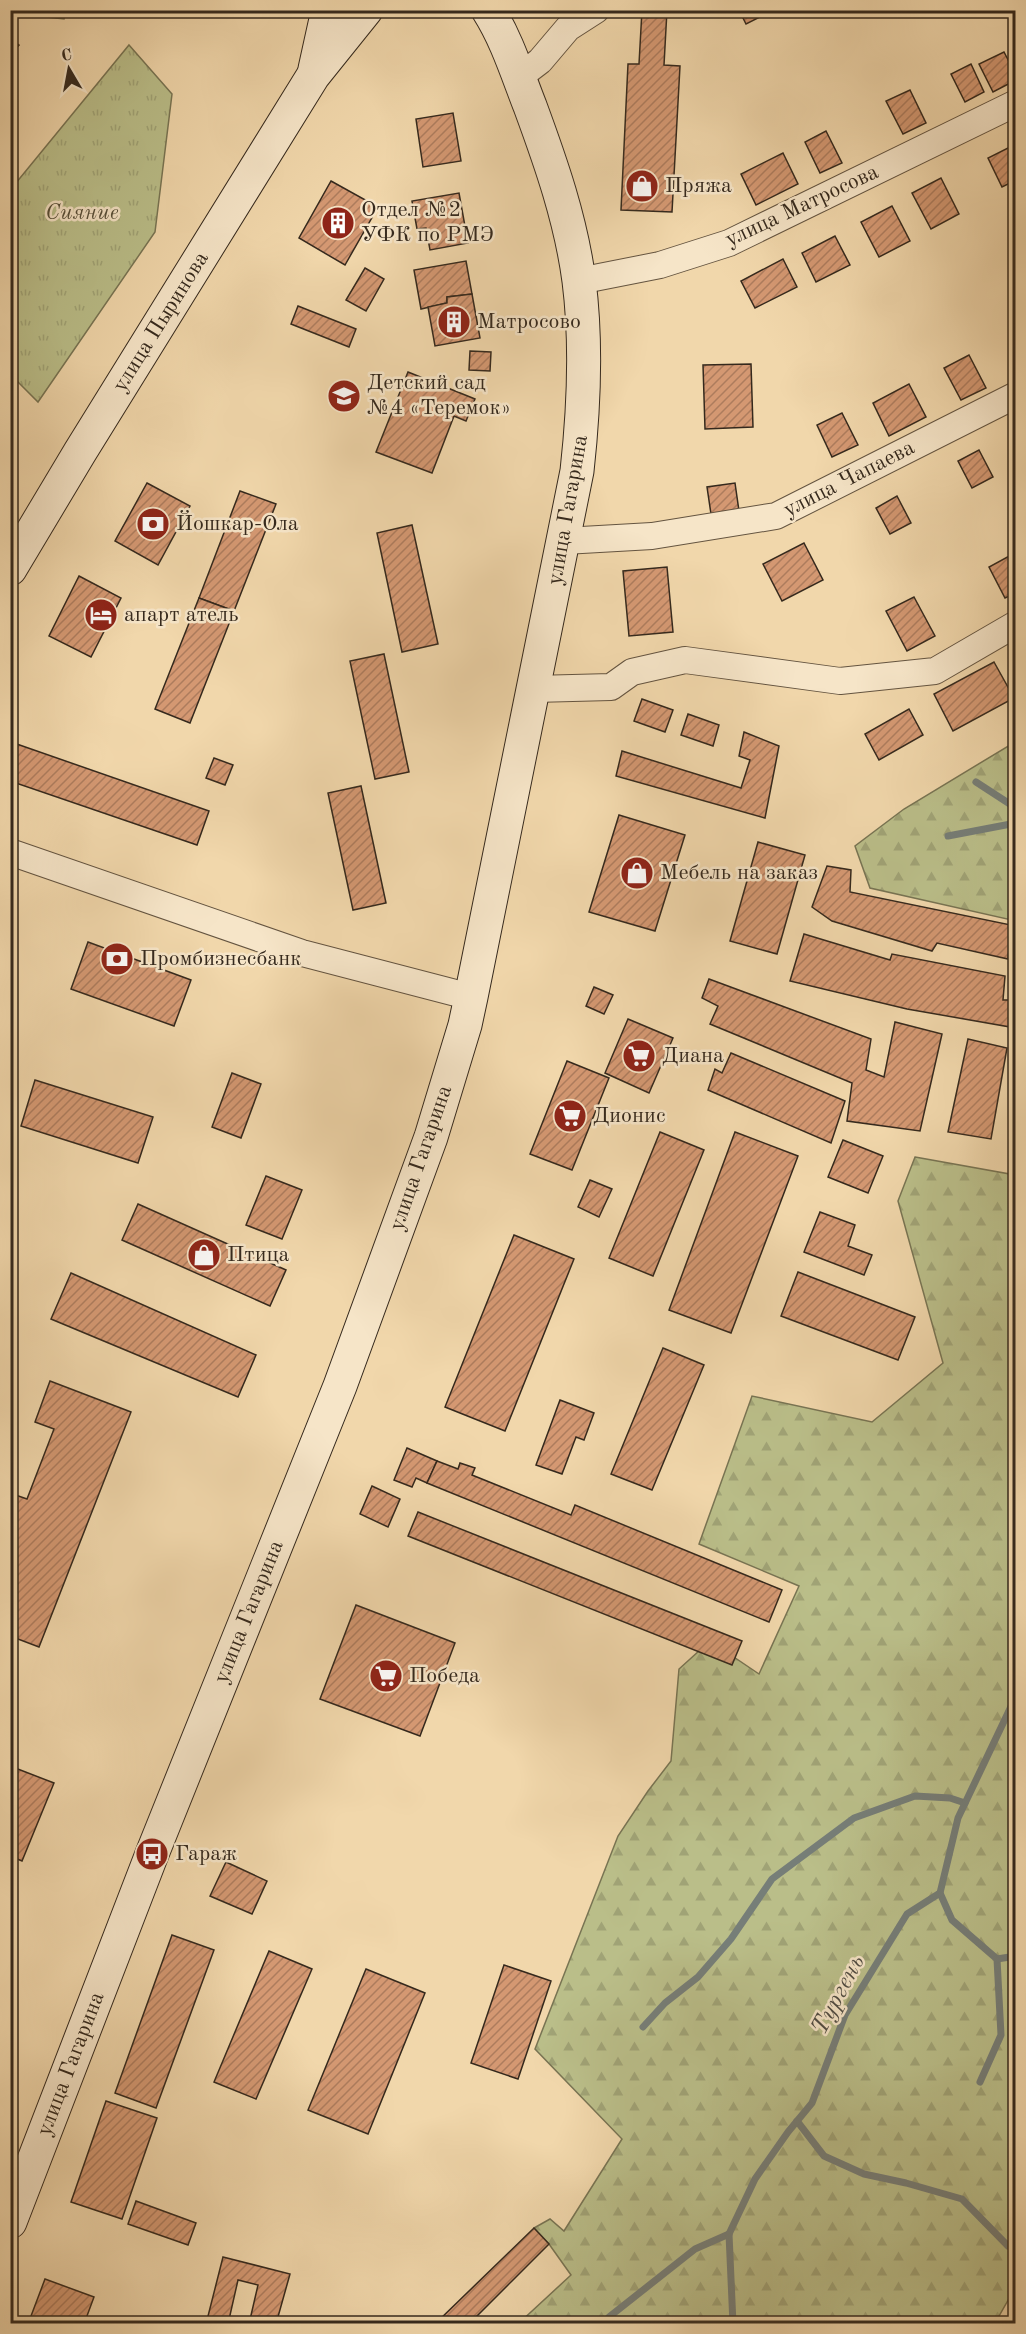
<svg xmlns="http://www.w3.org/2000/svg" width="1026" height="2334" viewBox="0 0 1026 2334" font-family="'Old Standard TT',serif">
<style>
.grass{fill:#babe89;stroke:#787453;stroke-width:1.5}
.forest{fill:url(#forest-firs);stroke:#787453;stroke-width:1.5}
.park{fill:url(#park-tufts);stroke:#787453;stroke-width:1.5}
.lines{fill:none;stroke-linecap:round;stroke-linejoin:round}
.stream{stroke:#767e78;stroke-width:7}
.building{fill:url(#building-hatch);stroke:#35291d;stroke-width:1.5}
.street-casing{stroke:#645440;stroke-width:28}
.secondary-casing{stroke:#35291d;stroke-width:35}
.street{stroke:#f6e5c8;stroke-width:26}
.secondary{stroke:#f6e5c8;stroke-width:33}
.labels{text-anchor:middle;dominant-baseline:central;stroke-width:5;stroke-linejoin:round;paint-order:stroke}
.poi-label{font-size:22px;fill:#35291d;stroke:#f6e5c8;text-anchor:start}
.street-label{font-size:22px;fill:#35291d;stroke:#f6e5c8}
.park-label{font-size:22px;font-style:italic;fill:#564e38;stroke:#f6e5c8}
.water-label{font-size:24px;font-style:italic;fill:#504c43;stroke:#f6e5c8}
</style>
<defs>
<pattern id="forest-firs" width="22" height="20" patternUnits="userSpaceOnUse" patternTransform="scale(1.5)"><rect width="22" height="20" fill="#babe89"/><path d="M5 1l3.5 6h-7zM16 11l3.5 6h-7z" fill="#a0a376"/></pattern>
<pattern id="park-tufts" width="24" height="20" patternUnits="userSpaceOnUse" patternTransform="scale(1.5)"><rect width="24" height="20" fill="#babe89"/><path d="M3 7l-1-3M5 7V3M7 7l1-3M15 17l-1-3M17 17v-4M19 17l1-3" fill="none" stroke="#a0a376"/></pattern>
<pattern id="building-hatch" width="6" height="6" patternUnits="userSpaceOnUse" patternTransform="scale(1.5)"><rect width="6" height="6" fill="#d49872"/><path d="M-1 1l2-2M0 6l6-6M5 7l2-2" fill="none" stroke="#ad7c5d"/></pattern>
</defs>
<rect width="100%" height="100%" fill="#f1d7ab"/>
<filter id="stains"><feTurbulence type="fractalNoise" baseFrequency=".00333" numOctaves="4"/><feColorMatrix values="0 0 0 0 .2 0 0 0 0 .09 0 0 0 0 .02 0 0 0 .5 -.17"/></filter>
<radialGradient id="worn" r=".72"><stop offset=".6" stop-color="#630" stop-opacity="0"/><stop offset="1" stop-color="#630" stop-opacity=".3"/></radialGradient>
<polygon class="grass" points="25,11 65,11 64,19 29,15"/>
<g class="forest">
<polygon points="1010,745 1016,746 1015,941 1012,920 870,888 855,846 904,809"/>
<polygon points="915,1157 1015,1175 1015,2288 995,2323 518,2324 571,2275 549,2244 534,2228 550,2219 564,2231 622,2139 535,2049 618,1836 648,1791 671,1761 679,1669 710,1641 759,1674 799,1586 699,1544 752,1396 872,1422 943,1363 898,1201"/>
</g>
<polygon class="park" points="129,45 172,94 155,232 38,402 11,375 11,189"/>
<g class="lines">
<g class="stream">
<polyline points="976,782 1016,808"/>
<polyline points="948,836 1016,823"/>
<polyline points="940,1893 952,1920 997,1959 1001,2035 980,2082"/>
<polyline points="997,1959 1016,1956"/>
<polyline points="643,2027 665,2003 698,1977 731,1939 772,1879 854,1818 915,1796 950,1798 965,1803"/>
<polyline points="797,2121 824,2156 864,2174 906,2183 962,2199 1008,2246"/>
<polyline points="609,2317 695,2249 729,2234"/>
<polyline points="733,2324 729,2234 755,2179 788,2132 812,2103 845,2015 907,1914 940,1893 958,1818 1016,1696"/>
</g>
</g>
<g class="building">
<polygon points="642,10 667,10 664,65 680,66 672,212 621,210 628,64 639,64"/>
<polygon points="739,10 769,10 770,12 746,24"/>
<polygon points="10,38 19,45 10,55"/>
<polygon points="1004,52 1016,75 1016,80 993,92 979,64"/>
<polygon points="971,64 984,92 965,102 951,74"/>
<polygon points="910,90 926,123 903,134 886,101"/>
<polygon points="453,113 461,161 423,167 416,119"/>
<polygon points="826,131 842,163 820,173 805,142"/>
<polygon points="1016,144 1016,180 1002,187 988,158"/>
<polygon points="783,153 798,184 756,205 741,174"/>
<polygon points="941,178 959,214 931,229 912,193"/>
<polygon points="331,181 378,207 345,265 299,238"/>
<polygon points="459,193 468,243 430,250 426,228 417,229 412,201"/>
<polygon points="892,206 910,241 879,257 861,222"/>
<polygon points="835,236 850,265 816,282 802,253"/>
<polygon points="783,259 797,287 755,308 741,281"/>
<polygon points="466,261 472,294 447,297 447,303 421,309 414,270"/>
<polygon points="365,268 384,279 366,311 346,300"/>
<polygon points="472,294 480,338 435,346 428,307 447,303 447,297"/>
<polygon points="298,306 356,329 349,347 291,324"/>
<polygon points="470,351 491,352 490,371 469,370"/>
<polygon points="969,355 986,388 961,400 944,368"/>
<polygon points="751,364 753,427 705,429 703,365"/>
<polygon points="408,372 475,399 466,421 454,416 432,473 376,452"/>
<polygon points="909,384 926,417 889,436 873,403"/>
<polygon points="842,413 858,445 832,457 817,425"/>
<polygon points="979,450 993,477 972,488 958,461"/>
<polygon points="147,483 190,506 158,565 115,541"/>
<polygon points="735,483 739,511 711,514 707,487"/>
<polygon points="240,491 276,504 234,611 199,598"/>
<polygon points="897,496 911,523 890,534 876,508"/>
<polygon points="412,525 438,644 402,652 377,533"/>
<polygon points="804,543 823,580 782,601 763,564"/>
<polygon points="1013,554 1016,558 1016,593 1005,598 989,567"/>
<polygon points="667,567 673,632 629,636 623,571"/>
<polygon points="79,576 121,598 91,657 49,636"/>
<polygon points="914,597 935,636 907,651 886,611"/>
<polygon points="199,598 234,611 190,723 155,709"/>
<polygon points="384,654 409,772 375,779 350,661"/>
<polygon points="994,662 1014,698 953,731 934,694"/>
<polygon points="642,699 673,710 665,732 634,721"/>
<polygon points="909,709 923,735 879,760 865,734"/>
<polygon points="688,714 719,725 713,746 681,735"/>
<polygon points="744,732 779,746 765,818 616,776 622,751 741,788 750,760 739,756"/>
<polygon points="11,742 209,811 197,845 10,781"/>
<polygon points="214,758 233,765 225,785 206,778"/>
<polygon points="361,786 386,903 353,910 328,793"/>
<polygon points="619,815 685,835 655,931 589,912"/>
<polygon points="758,842 805,855 777,954 730,941"/>
<polygon points="827,866 851,870 850,892 1011,925 1008,959 937,943 932,951 832,921 812,907"/>
<polygon points="804,934 890,960 892,954 1005,976 1003,1000 1016,1000 1016,1028 907,1009 790,981"/>
<polygon points="88,942 191,980 174,1026 71,989"/>
<polygon points="709,979 871,1039 866,1070 884,1077 895,1022 942,1034 920,1131 847,1121 852,1083 710,1024 718,1006 702,998"/>
<polygon points="594,987 613,995 604,1014 586,1006"/>
<polygon points="628,1019 673,1038 649,1093 605,1073"/>
<polygon points="968,1039 1007,1048 991,1139 948,1132"/>
<polygon points="731,1053 845,1101 831,1143 708,1090 715,1069 722,1073"/>
<polygon points="567,1061 609,1078 572,1170 530,1154"/>
<polygon points="232,1073 261,1084 241,1138 212,1127"/>
<polygon points="35,1080 153,1117 138,1163 21,1126"/>
<polygon points="660,1132 704,1150 653,1276 609,1258"/>
<polygon points="735,1132 798,1156 731,1333 669,1310"/>
<polygon points="843,1140 883,1156 868,1193 828,1177"/>
<polygon points="266,1176 302,1190 282,1239 246,1225"/>
<polygon points="590,1180 612,1189 599,1217 578,1207"/>
<polygon points="138,1204 286,1270 270,1306 122,1240"/>
<polygon points="820,1212 855,1225 848,1246 872,1255 864,1275 804,1252"/>
<polygon points="514,1235 574,1259 505,1431 445,1407"/>
<polygon points="798,1272 915,1317 898,1360 781,1316"/>
<polygon points="71,1273 256,1355 238,1397 51,1319"/>
<polygon points="663,1348 704,1365 652,1490 611,1474"/>
<polygon points="50,1381 131,1412 39,1647 10,1636 10,1493 27,1499 54,1429 35,1422"/>
<polygon points="560,1400 594,1413 584,1440 576,1437 562,1474 536,1465"/>
<polygon points="407,1448 437,1461 427,1483 416,1478 412,1487 394,1480"/>
<polygon points="437,1461 458,1469 460,1463 475,1468 472,1475 571,1515 575,1505 782,1590 769,1622 427,1483"/>
<polygon points="372,1486 400,1499 388,1527 360,1514"/>
<polygon points="418,1512 742,1641 732,1665 408,1536"/>
<polygon points="356,1605 455,1643 420,1736 320,1699"/>
<polygon points="10,1766 54,1783 22,1861 10,1856"/>
<polygon points="226,1862 267,1881 252,1914 210,1896"/>
<polygon points="172,1935 214,1950 156,2108 115,2093"/>
<polygon points="269,1951 312,1969 256,2099 214,2082"/>
<polygon points="504,1965 551,1981 518,2079 471,2063"/>
<polygon points="366,1969 425,1993 368,2134 308,2110"/>
<polygon points="106,2101 157,2118 122,2219 71,2202"/>
<polygon points="136,2201 196,2223 188,2245 128,2224"/>
<polygon points="534,2228 549,2244 469,2324 435,2324"/>
<polygon points="223,2257 290,2274 276,2324 249,2324 258,2285 238,2280 228,2324 206,2324"/>
<polygon points="45,2279 94,2297 84,2324 28,2324"/>
</g>
<g class="lines">
<defs>
<g id="street">
<polyline points="519,77 540,61 568,28 596,10"/>
<polyline points="579,281 660,265 729,243 1016,103"/>
<polyline points="564,541 652,536 776,516 1016,395"/>
<polyline points="534,689 611,687 632,672 685,660 840,681 935,671 1016,624"/>
<polyline points="10,852 302,953 471,997"/>
</g>
<g id="secondary">
<polyline points="315,69 328,10"/>
<polyline points="10,569 80,452 313,76 366,10"/>
<path d="M10,2222L152,1854L340,1386L431,1137L465,1025L471,997L577,471C584,408 587,344 579,281C571,220 551,163 530,106C517,73 507,40 488,10"/>
</g>
</defs>
<use href="#street" class="street-casing"/>
<use href="#secondary" class="secondary-casing"/>
<use href="#street" class="street"/>
<use href="#secondary" class="secondary"/>
</g>
<defs>
<symbol id="shop-disc" viewBox="-11 -11 22 22"><circle r="9.5" fill="#8f2418" stroke="#f6e5c8"/><path d="M-5-2.5h2.3a2.7 3.5 0 0 1 5.4 0H5L5.5 6h-11ZM-1.5-2.5h3a1.5 2.3 0 0 0-3 0Z" fill="#fff"/></symbol>
<symbol id="building-disc" viewBox="-11 -11 22 22"><circle r="9.5" fill="#8f2418" stroke="#f6e5c8"/><path d="M-4-6H4V6H1V3H-1V6H-4ZM-2.5-4.3h1.7v1.8h-1.7ZM.8-4.3h1.7v1.8H.8ZM-2.5-1h1.7V.8h-1.7ZM.8-1h1.7V.8H.8Z" fill="#fff"/></symbol>
<symbol id="school-disc" viewBox="-11 -11 22 22"><circle r="9.5" fill="#8f2418" stroke="#f6e5c8"/><path d="M0-5L7-2L0 1L-7-2ZM-4 1L0 2.5L4 1V4Q0 6-4 4Z" fill="#fff"/></symbol>
<symbol id="bank-disc" viewBox="-11 -11 22 22"><circle r="9.5" fill="#8f2418" stroke="#f6e5c8"/><path d="M-6-4H6V4H-6ZM0-2.3a2.3 2.3 0 1 0 0 4.6a2.3 2.3 0 1 0 0-4.6Z" fill="#fff"/></symbol>
<symbol id="hotel-disc" viewBox="-11 -11 22 22"><circle r="9.5" fill="#8f2418" stroke="#f6e5c8"/><path d="M-6-4.5h1.5V1H6V5H4.5V3h-9V5H-6ZM-4 0a1.8 1.8 0 1 1 3.6 0ZM.5 0V-2.5h3Q6-2.5 6 0Z" fill="#fff"/></symbol>
<symbol id="supermarket-disc" viewBox="-11 -11 22 22"><circle r="9.5" fill="#8f2418" stroke="#f6e5c8"/><path d="M-6-5.5h2.5l.6 2H6L4.5 2H-2.5L-4.4-4H-6ZM-1.5 3.2a1.3 1.3 0 1 0 .1 0ZM3 3.2a1.3 1.3 0 1 0 .1 0Z" fill="#fff"/></symbol>
<symbol id="bus-disc" viewBox="-11 -11 22 22"><circle r="9.5" fill="#8f2418" stroke="#f6e5c8"/><path d="M-5-6H5V4H4V6H2V4H-2V6H-4V4H-5ZM-3.5-4V0h7V-4ZM-3.5 1.2v1.5H-2V1.2ZM2 1.2v1.5H3.5V1.2Z" fill="#fff"/></symbol>
</defs>
<g fill-rule="evenodd">
<use href="#shop-disc" x="623" y="167" width="38" height="38"/>
<use href="#building-disc" x="319" y="204" width="38" height="38"/>
<use href="#building-disc" x="435" y="303" width="38" height="38"/>
<use href="#school-disc" x="325" y="377" width="38" height="38"/>
<use href="#bank-disc" x="134" y="505" width="38" height="38"/>
<use href="#hotel-disc" x="82" y="596" width="38" height="38"/>
<use href="#shop-disc" x="618" y="854" width="38" height="38"/>
<use href="#bank-disc" x="98" y="940" width="38" height="38"/>
<use href="#supermarket-disc" x="620" y="1037" width="38" height="38"/>
<use href="#supermarket-disc" x="551" y="1097" width="38" height="38"/>
<use href="#shop-disc" x="185" y="1236" width="38" height="38"/>
<use href="#supermarket-disc" x="367" y="1657" width="38" height="38"/>
<use href="#bus-disc" x="133" y="1835" width="38" height="38"/>
</g>
<g class="labels">
<g class="poi-label">
<text x="665" y="186">Пряжа</text>
<text x="361" y="210">Отдел №2<tspan x="361" dy="25">УФК по РМЭ</tspan></text>
<text x="477" y="322">Матросово</text>
<text x="367" y="383">Детский сад<tspan x="367" dy="25">№4 «Теремок»</tspan></text>
<text x="176" y="524">Йошкар-Ола</text>
<text x="124" y="615">апарт атель</text>
<text x="660" y="873">Мебель на заказ</text>
<text x="140" y="959">Промбизнесбанк</text>
<text x="662" y="1056">Диана</text>
<text x="593" y="1116">Дионис</text>
<text x="227" y="1255">Птица</text>
<text x="409" y="1676">Победа</text>
<text x="175" y="1854">Гараж</text>
</g>
<g class="street-label">
<text transform="translate(802 206) rotate(-25)">улица Матросова</text>
<text transform="translate(161 322) rotate(-58)">улица Пыринова</text>
<text transform="translate(849 479) rotate(-27)">улица Чапаева</text>
<text transform="translate(568 510) rotate(-80)">улица Гагарина</text>
<text transform="translate(421 1158) rotate(-71)">улица Гагарина</text>
<text transform="translate(249 1612) rotate(-68)">улица Гагарина</text>
<text transform="translate(71 2064) rotate(-69)">улица Гагарина</text>
</g>
<g class="park-label">
<text x="82" y="213">Сияние</text>
</g>
<g class="water-label">
<text transform="translate(839 1995) rotate(-62)">Тургень</text>
</g>
</g>
<rect width="1026" height="2334" fill="none" stroke="#f1d7ab" stroke-width="36"/>
<rect x="12" y="12" width="1002" height="2310" fill="none" stroke="#35291d" stroke-width="3"/>
<rect x="18" y="18" width="990" height="2298" fill="none" stroke="#35291d" stroke-width="1.5"/>
<g transform="translate(69 69) rotate(350)" stroke="#f6e5c8" stroke-width="4.5" paint-order="stroke">
<path d="M0-4.5L10 22L0 15L-10 22Z" fill="#35291d"/>
<text y="-9" font-size="16" font-weight="bold" text-anchor="middle" fill="#35291d">С</text>
</g>
<rect width="100%" height="100%" filter="url(#stains)"/>
<rect width="100%" height="100%" fill="url(#worn)"/>
</svg>
